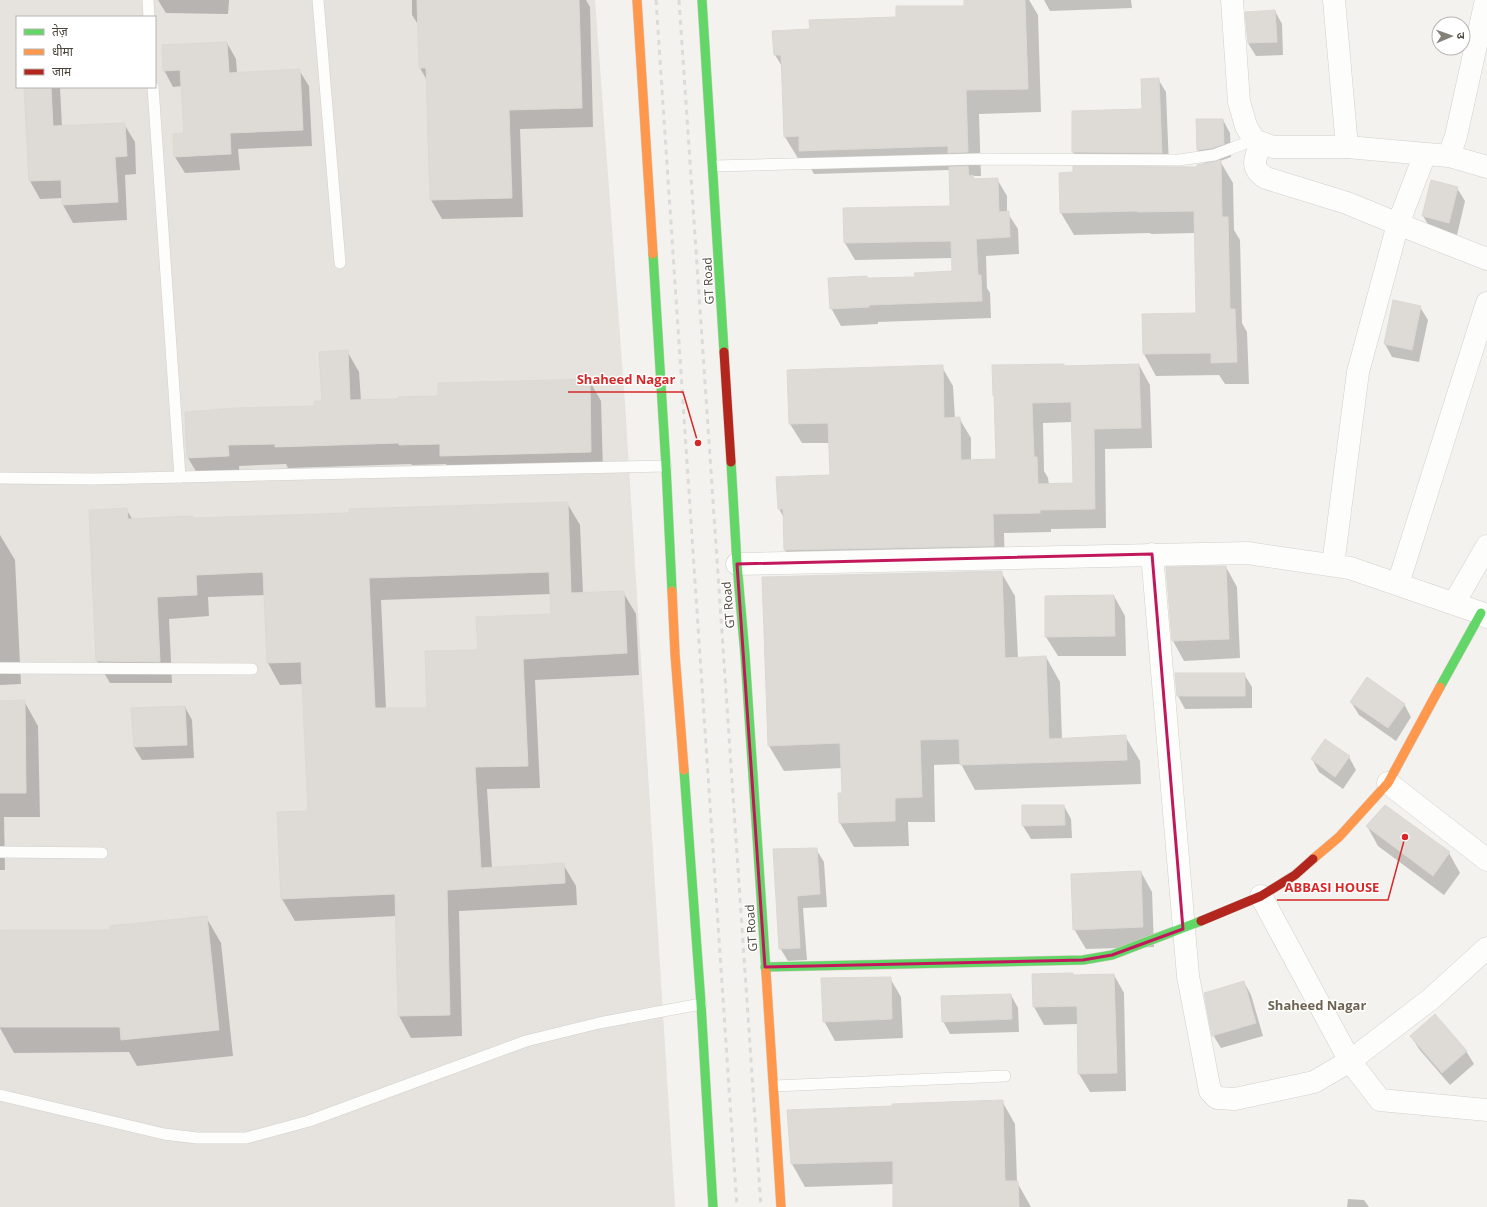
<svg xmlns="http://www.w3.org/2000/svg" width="1487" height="1207" viewBox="0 0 1487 1207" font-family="'Open Sans','Noto Sans Devanagari',sans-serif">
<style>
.industrial{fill:#e6e2de;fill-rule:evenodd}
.shadow{fill:#0003;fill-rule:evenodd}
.building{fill:#dedbd6;stroke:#dcd9d4;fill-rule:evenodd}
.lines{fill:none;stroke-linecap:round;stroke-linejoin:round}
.lane-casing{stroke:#d2d0cb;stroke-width:12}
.street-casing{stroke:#d2d0cb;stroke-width:23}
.fast-casing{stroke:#d3cfc5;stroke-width:10}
.slow-casing{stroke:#d3cfc5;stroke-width:10}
.jam-casing{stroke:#d3cfc5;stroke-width:10}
.lane{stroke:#fdfdfc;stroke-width:11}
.street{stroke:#fdfdfc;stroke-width:22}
.fast{stroke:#63d668;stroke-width:9}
.slow{stroke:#ff974d;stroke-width:9}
.jam{stroke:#b3261e;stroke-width:9}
.rail{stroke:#dbdbda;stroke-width:3;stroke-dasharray:5 5;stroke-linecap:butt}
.marked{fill:none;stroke:#c2185b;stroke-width:3;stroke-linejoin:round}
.labels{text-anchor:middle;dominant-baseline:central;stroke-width:3;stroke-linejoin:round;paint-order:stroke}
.street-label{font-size:12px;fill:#4b4439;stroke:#fff}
.neighbourhood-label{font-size:13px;font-weight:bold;fill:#6e6250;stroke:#fff}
.leader{fill:none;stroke:#d62828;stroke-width:1.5}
.callout-dot{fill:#d62828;stroke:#fff;stroke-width:1.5}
.callout-label{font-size:13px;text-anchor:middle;font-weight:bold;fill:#d62828;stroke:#fff;stroke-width:3;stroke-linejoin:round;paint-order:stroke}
</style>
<rect width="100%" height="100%" fill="#f4f2ee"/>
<path class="industrial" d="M0,0H595L625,403L675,1207H0ZM17,17H155V87H17Z"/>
<g class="shadow">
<polygon points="158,0 229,0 228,14 166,13"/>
<polygon points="412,0 586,0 590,7 593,127 520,129 523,217 442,219 431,200 428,82 420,68 419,26 412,15"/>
<polygon points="965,0 1029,0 1038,15 1041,112 979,114 981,176 973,176 975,180 997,179 1007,196 1007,212 1018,229 1019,254 986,256 987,288 990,293 991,318 878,322 878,324 841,326 831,308 867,277 868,279 916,278 953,272 953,258 855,260 845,243 951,207 950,170 814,174 806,160 799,160 785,137 783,68 775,55 811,30 965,7"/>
<polygon points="1044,0 1131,0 1132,8 1050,11"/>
<polygon points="1275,11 1282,24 1283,55 1256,56 1248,43 1246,13"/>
<polygon points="227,43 236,59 237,73 299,70 309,86 312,146 238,149 240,170 185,173 175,157 185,134 182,86 173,87 164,70"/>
<polygon points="1158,79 1166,92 1169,166 1081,165 1073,152 1073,112 1143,110"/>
<polygon points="25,87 60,87 62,127 124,124 135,142 136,174 125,175 127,220 73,223 63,205 62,198 40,199 30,181"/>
<polygon points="1197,120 1223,120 1230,133 1231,157 1220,161 1233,183 1234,230 1240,240 1242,323 1247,332 1249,384 1225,384 1219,375 1156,376 1144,354 1143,315 1197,314 1195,233 1151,234 1150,233 1074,235 1061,213 1198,168 1206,164 1198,150"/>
<polygon points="1457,188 1465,201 1457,235 1431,229 1423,216"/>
<polygon points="1420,307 1428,320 1419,362 1392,357 1385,344"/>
<polygon points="347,351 359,372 361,401 399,400 439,397 589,380 601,401 603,472 453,476 446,464 412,465 411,464 288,468 286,464 239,466 240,476 200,478 188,458 315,407 323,402"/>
<path d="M1064,365L1065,367L1139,365L1150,385L1152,448L1105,449L1106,528L1051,529V532L1004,533L1005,566L796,570L785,550L784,518L779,509L831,476L830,443H802L790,424L942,367L953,386L955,419L959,418L971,438V460H997L996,399ZM1072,422L1074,484L1049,485L1048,478L1044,471L1043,423Z"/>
<path d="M567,503L580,525L583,594L623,592L636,614L639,675L535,680L540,788L487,789L492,868L563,864L576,886L577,905L459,911L462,1036L411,1038L399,1016L396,916L295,921L282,899L278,813L309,812L303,684L280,685L268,663L265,595L208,597L209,616L169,619L172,683H110L97,661L90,511L126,509L133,520L192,517L194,519L350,514ZM551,594L552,614L479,651L428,709H386L381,600Z"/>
<polygon points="0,535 15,560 21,684 0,685"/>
<polygon points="1226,567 1237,587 1240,658 1184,661 1173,641 1167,568"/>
<polygon points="1001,572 1015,596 1018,658 1046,657 1060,682 1062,739 1125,736 1140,761 1141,784 975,790 961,764 934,765 935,822 908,822 909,846 854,847 840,823 843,794 842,768 784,771 769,746"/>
<polygon points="1114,596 1125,616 1126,656 1058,656 1046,637"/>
<polygon points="1244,674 1252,687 1252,708 1185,709 1178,696"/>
<polygon points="24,701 38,726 40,817 4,817 5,870 0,870 0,702"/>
<polygon points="1351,702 1404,704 1411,717 1396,741 1359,715"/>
<polygon points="185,707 192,720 194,758 142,760 134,747 132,709"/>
<polygon points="1349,757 1356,770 1343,789 1319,772 1312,759"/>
<polygon points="1064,806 1071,819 1072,838 1031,839 1023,826"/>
<polygon points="1367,826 1449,853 1460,873 1444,895 1378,846"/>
<polygon points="816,849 824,862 827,907 803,908 807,960 788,961 780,948 774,850"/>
<polygon points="1141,872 1152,892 1154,947 1086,949 1074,929"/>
<polygon points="206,917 221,943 233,1056 137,1066 129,1052 14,1053 0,1028 0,931 111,931"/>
<polygon points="1072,974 1074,976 1114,975 1124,993 1126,1091 1090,1092 1079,1074 1078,1024 1044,1025 1034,1007 1033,975"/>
<polygon points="890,978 901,997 903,1038 835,1041 824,1021"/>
<polygon points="1244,982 1251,995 1263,1036 1221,1048 1213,1035"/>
<polygon points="1011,995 1018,1008 1019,1032 950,1034 943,1021"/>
<polygon points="1411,1036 1466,1051 1474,1064 1450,1085 1419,1049"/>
<polygon points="1002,1101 1015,1124 1017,1182 1031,1207 894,1207 894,1184 805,1187 792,1164 788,1111 893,1107"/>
<polygon points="1348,1199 1364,1200 1369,1207 1347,1207"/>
</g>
<g class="building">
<polygon points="417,0 579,0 582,108 509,110 512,198 430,200 426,68 419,68"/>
<polygon points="964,0 1025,0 1028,89 966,90 968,152 948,153 948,146 799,151 799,136 784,137 781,55 774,55 772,31 810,29 809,20 896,17 896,6 964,6"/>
<polygon points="1275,10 1277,42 1248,43 1245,12"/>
<polygon points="227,42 229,73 300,69 303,130 230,133 231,154 174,157 173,134 184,133 180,70 163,71 162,45"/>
<polygon points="1159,78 1162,153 1072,152 1072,111 1142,109 1141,79"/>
<polygon points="24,87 51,87 53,126 125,123 127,156 115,157 118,202 62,205 61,180 29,181"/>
<polygon points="1196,119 1223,119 1224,144 1212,148 1197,150"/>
<polygon points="1221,160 1222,217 1228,217 1230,309 1235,309 1237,362 1211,363 1211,353 1143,354 1142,314 1196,313 1194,211 1137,212 1137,211 1060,213 1059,173 1073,172 1073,166 1197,167 1197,165"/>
<polygon points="968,166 969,176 973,175 973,179 998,178 999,212 1009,211 1010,237 976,239 978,275 981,275 982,301 869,305 869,307 830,309 828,278 867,276 867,278 915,277 914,273 952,271 951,241 844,243 843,208 950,206 949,167"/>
<polygon points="1431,180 1458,187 1449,223 1422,216"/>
<polygon points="1393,300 1421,306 1412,350 1384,344"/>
<polygon points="348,350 350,400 398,399 398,397 438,396 438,383 590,379 591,452 440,456 440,444 399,445 399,443 275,447 275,444 228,445 229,456 187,458 185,412 237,408 314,406 314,401 322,401 319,352"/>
<path d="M1064,364V366L1139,364L1141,428L1094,429L1095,509L1040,510V513L993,514L994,546L784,550L783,509H778L776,477L830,475L828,423L789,424L787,370L943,365L944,418L960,417L961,460L996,459L994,396H993L992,365ZM1071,402L1073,483L1038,484L1037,457H1034L1032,403Z"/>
<path d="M568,502L571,593L624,591L627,653L523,659L528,766L475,767L481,868L564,863L565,883L447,890L450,1015L398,1016L395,894L281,899L277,812L308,811L301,662L267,663L263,572L196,575L197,595L157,597L160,662L96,661L89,510L127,508L128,519L193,516V518L349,513V509ZM549,572L551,614L476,617L478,650L425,651L427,708H375L369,578Z"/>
<polygon points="1226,566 1229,639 1172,641 1166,567"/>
<polygon points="1002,571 1005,658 1046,656 1049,739 1126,735 1127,760 960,765 959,739 920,740 922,797 895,798 895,821 839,823 838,793 842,793 840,743 768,746 762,577"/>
<polygon points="1114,595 1115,636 1045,637 1045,596"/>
<polygon points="1175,673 1245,673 1245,696 1177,696"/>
<polygon points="1367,677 1405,704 1388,728 1350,702"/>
<polygon points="25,700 26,793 0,793 0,701"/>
<polygon points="185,706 187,745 134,747 131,708"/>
<polygon points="1325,739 1350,756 1335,777 1311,759"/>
<polygon points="1022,805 1064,805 1065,825 1022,826"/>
<polygon points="1385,805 1450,852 1433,876 1366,826"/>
<polygon points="817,848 820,894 797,896 800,948 779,949 773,849"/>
<polygon points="1141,871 1143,927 1073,930 1071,874"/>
<polygon points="207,916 219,1030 121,1040 120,1027 0,1027 0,930 110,930 110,926"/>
<polygon points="1073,973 1073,975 1114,974 1117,1073 1078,1074 1077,1006 1033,1007 1032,974"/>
<polygon points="891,977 892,1019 823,1022 821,978"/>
<polygon points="1244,981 1256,1023 1212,1036 1204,993"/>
<polygon points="1011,994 1012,1019 942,1022 941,996"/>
<polygon points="1435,1014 1467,1051 1442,1073 1410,1036"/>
<polygon points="1003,1100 1005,1181 1018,1181 1019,1207 893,1207 893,1161 791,1164 787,1110 892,1106 892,1104"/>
</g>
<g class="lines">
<defs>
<g id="lane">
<polyline points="148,0 149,17"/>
<polyline points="318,0 340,263"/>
<polyline points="153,87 180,477"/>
<polyline points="713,166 978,159 1179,160 1214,155 1254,140"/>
<polyline points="0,478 94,479 666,466"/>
<polyline points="0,668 252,669"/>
<polyline points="0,852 102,853"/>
<polyline points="774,1086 1005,1076"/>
<polyline points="0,1095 164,1134 197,1138 246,1138 309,1121 526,1041 599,1023 701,1004"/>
</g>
<g id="street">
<polyline points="1232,0 1239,102 1246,126 1254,140 1273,147 1347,147 1449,156 1487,167"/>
<polyline points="1334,0 1347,147"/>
<path d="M1262,143C1254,158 1250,168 1266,178L1347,203L1398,224L1425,154"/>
<polyline points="1449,156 1456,136 1486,0"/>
<polyline points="1152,554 1188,976 1210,1091 1217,1098 1235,1099 1314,1082 1350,1061 1432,998 1487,948"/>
<polyline points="737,564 1247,553 1350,568 1481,613 1487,617"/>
<polyline points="1333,565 1358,372 1398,224 1487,259"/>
<polyline points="1398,584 1487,303"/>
<polyline points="1454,603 1487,546"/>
<polyline points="1388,783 1487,860"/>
<polyline points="1261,896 1350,1061 1380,1100 1487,1110"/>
</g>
<g id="fast">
<polyline points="702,0 724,352"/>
<polyline points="653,254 666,466 672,591"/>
<polyline points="731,462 737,564 745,655 766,972"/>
<polyline points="1440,687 1481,613"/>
<polyline points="684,770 701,1004 713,1207"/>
<polyline points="765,967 1083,960 1112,955 1201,921"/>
</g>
<g id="slow">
<polyline points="637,0 653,254"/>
<polyline points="672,591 675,654 684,770"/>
<polyline points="1313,859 1339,837 1388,783 1440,687"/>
<polyline points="766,972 781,1207"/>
</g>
<g id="jam">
<polyline points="724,352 731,462"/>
<polyline points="1201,921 1261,896 1295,875 1313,859"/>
</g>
</defs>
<use href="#lane" class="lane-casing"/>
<use href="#street" class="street-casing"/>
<use href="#fast" class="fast-casing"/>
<use href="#slow" class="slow-casing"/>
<use href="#jam" class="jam-casing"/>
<use href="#lane" class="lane"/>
<use href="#street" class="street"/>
<use href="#fast" class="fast"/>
<use href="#slow" class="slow"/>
<use href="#jam" class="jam"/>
<g class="rail">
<polyline points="656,0 737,1207"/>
<polyline points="679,0 761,1207"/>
</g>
</g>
<path class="marked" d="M1152,554L1183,929L1112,955L1083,960L765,967L737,564Z"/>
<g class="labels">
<g class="street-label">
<text transform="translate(708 281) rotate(-93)">GT Road</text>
<text transform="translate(728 605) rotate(-95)">GT Road</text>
<text transform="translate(751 928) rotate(-94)">GT Road</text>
</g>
<g class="neighbourhood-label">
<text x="1317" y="1005">Shaheed Nagar</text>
</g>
</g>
<path class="leader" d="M698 443L683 392H568M1405 837L1388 900H1277"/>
<g class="callout-dot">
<circle cx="698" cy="443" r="4"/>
<circle cx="1405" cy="837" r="4"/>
</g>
<g class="callout-label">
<text x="626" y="384">Shaheed Nagar</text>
<text x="1332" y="892">ABBASI HOUSE</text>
</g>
<rect x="16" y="16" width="140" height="72" fill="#ffffff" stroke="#b7b4b0"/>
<rect x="24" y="29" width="20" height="6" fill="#63d668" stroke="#b7b4b0"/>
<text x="52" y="36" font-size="12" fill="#4b4439">तेज़</text>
<rect x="24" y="49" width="20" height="6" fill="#ff974d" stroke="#b7b4b0"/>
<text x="52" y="56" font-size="12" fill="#4b4439">धीमा</text>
<rect x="24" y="69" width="20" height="6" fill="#b3261e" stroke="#b7b4b0"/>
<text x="52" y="76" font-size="12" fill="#4b4439">जाम</text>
<g transform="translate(1451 36) rotate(88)"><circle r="19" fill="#ffffff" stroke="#b7b4b0"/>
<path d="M0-3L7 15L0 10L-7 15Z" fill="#868178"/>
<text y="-6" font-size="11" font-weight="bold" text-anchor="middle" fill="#4b4439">उ</text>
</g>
</svg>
